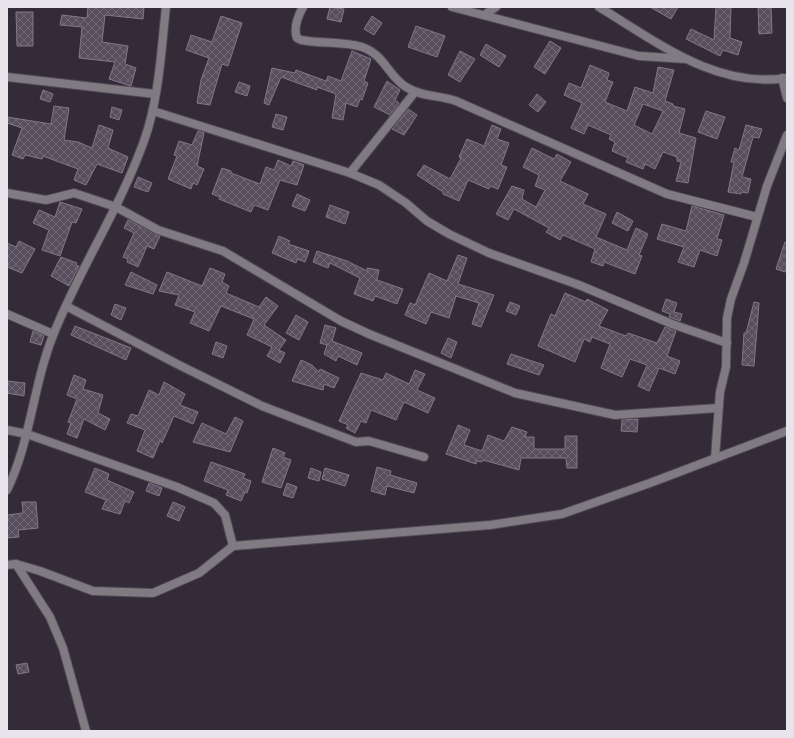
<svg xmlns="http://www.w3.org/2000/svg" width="794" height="738" viewBox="0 0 794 738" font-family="'PT Sans Narrow',sans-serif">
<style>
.building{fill:url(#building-cross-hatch);stroke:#827887;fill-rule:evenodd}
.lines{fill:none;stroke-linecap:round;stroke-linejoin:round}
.minor-casing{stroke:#504955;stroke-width:10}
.minor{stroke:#807b82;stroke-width:8}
</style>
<defs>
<pattern id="building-cross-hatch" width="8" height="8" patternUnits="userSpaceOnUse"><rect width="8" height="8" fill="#584f5e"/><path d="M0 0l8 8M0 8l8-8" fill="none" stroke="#706875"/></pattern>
</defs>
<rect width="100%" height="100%" fill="#332b38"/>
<g class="building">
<polygon points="88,7 144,7 143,19 105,15 102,42 128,46 125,64 136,68 131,86 109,79 115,62 79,58 82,27 60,25 62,15 87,18"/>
<polygon points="330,7 344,9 341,22 327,19"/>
<polygon points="650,7 678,7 671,19"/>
<polygon points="716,7 731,7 730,38 742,42 738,55 723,50 720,56 686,39 691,29 714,40"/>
<polygon points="758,7 771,7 772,33 759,34"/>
<polygon points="16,12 33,12 33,46 17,46"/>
<polygon points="221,16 242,23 228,66 222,64 210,105 197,103 201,80 209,58 186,50 191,35 212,42"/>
<polygon points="372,16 382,23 374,35 364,29"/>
<polygon points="416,26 445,36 437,57 408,47"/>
<polygon points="550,41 561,48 545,74 534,67"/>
<polygon points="486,44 506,56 499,67 480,55"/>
<polygon points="352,51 371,59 364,81 368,83 362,100 360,99 357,107 346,103 343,120 332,118 336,94 317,87 317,90 281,77 269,105 264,103 272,68 295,73 296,70 326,81 328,76 341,81"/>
<polygon points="460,51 475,59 460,82 448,75"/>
<path d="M590,65L609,73L607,80L613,82L605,102L627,111L635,87L653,93L658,67L674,70L665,101L673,104V106L685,109L679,133L696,138L688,183L676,181L681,162L677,161V157L663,152L655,169L645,164L643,169L626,162L628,158L612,151L615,142L609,139L611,135L588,125L584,134L571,128L582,103L564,95L569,83L581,88ZM643,104L663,111L652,134L634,125Z"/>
<polygon points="387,81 400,90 395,100 399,103 390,115 374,107"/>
<polygon points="239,82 250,86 247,96 235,92"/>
<polygon points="43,90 53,94 50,102 40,99"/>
<polygon points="537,94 546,102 538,112 529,105"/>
<polygon points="54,106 69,108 64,140 78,142 92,148 99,125 113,130 108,148 128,157 122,173 97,164 86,185 74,180 78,169 43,156 42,159 25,155 23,159 12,155 22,128 7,123 7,117 51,124"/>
<polygon points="112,107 122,110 119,120 110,117"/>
<polygon points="408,109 417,115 404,135 392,129"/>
<polygon points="706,111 725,117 717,139 698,132"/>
<polygon points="276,114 287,117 283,130 272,127"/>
<polygon points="492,125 501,129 497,139 509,143 501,165 507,167 498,189 490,186 489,189 468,180 459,201 443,194 443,192 417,175 424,165 450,179 461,158 459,157 467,139 484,146"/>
<polygon points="746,125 762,129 759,138 753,137 742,177 751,179 748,193 741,192 741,194 728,192 734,162 731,162 735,148 739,150"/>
<polygon points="198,131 204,133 197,166 204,169 197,185 193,183 191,189 168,179 177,156 174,155 179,141 192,145"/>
<polygon points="532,148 554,159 557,154 571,162 560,181 588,194 583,204 606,214 596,237 627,250 636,228 648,234 639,255 642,256 635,274 604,262 603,266 591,262 595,249 563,235 560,240 546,232 549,228 514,209 508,220 496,214 512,186 524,190 522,199 536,207 545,190 535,186 539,175 523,167"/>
<polygon points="278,160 291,166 293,161 304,165 297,185 280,180 268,210 254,205 251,212 219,199 220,197 212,194 222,168 231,171 231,173 260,184 266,167 274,170"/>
<polygon points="138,177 152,183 148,192 134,187"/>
<polygon points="297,194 310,200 305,211 292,206"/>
<polygon points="60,202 82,209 76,223 72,222 60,256 42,250 49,230 33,223 39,210 55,217"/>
<polygon points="330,205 349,212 345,224 326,217"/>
<polygon points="692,206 724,215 717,239 722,240 717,256 700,250 694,267 678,262 684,247 657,239 662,224 686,231"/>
<polygon points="617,212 633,221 628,231 612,223"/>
<polygon points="128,220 160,236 154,249 147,246 138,267 127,262 128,259 123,257 134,233 124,228"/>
<polygon points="279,236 290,241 288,244 309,251 305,262 297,259 296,263 272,253"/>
<polygon points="19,241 35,249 22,273 7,267 7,243 16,247"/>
<polygon points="785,242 787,242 787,266 785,272 776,269"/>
<polygon points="317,251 347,261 367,271 367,268 379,270 377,280 403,289 397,304 375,296 373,301 354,294 360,278 330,263 328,268 313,262"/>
<polygon points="458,255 467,258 458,284 494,295 481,327 472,324 479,303 456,296 449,318 431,312 426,324 405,315 410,303 415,305 429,273 447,281"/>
<polygon points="61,257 77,263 76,265 79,266 69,286 51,276"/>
<polygon points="210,268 225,274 222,282 229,286 226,293 259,307 266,297 278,306 264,325 286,340 279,350 285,353 280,363 267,356 272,347 247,335 254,319 221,306 209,331 190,323 195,312 175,305 179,295 159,291 167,272 202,286"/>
<polygon points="131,272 157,285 153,294 125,285"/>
<polygon points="565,293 586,302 587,299 608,310 599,326 626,336 628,333 657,343 665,327 676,331 667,356 680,361 675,374 659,368 649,391 638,386 647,365 630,359 622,377 601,368 610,344 592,337 590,342 584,339 575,362 538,346 551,314 555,316"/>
<polygon points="666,299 677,303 674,312 682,314 680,321 669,317 670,314 662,311"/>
<polygon points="510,302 520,306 516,315 506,311"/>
<polygon points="754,302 759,303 754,366 742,365 744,333 746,333"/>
<polygon points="115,304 126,308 121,320 111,315"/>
<polygon points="296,315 308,322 299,340 286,333"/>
<polygon points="325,325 336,328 332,341 362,353 357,365 338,356 336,361 324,354 327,345 320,343"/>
<polygon points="75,326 131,348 126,360 71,335"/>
<polygon points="33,331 44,336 41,345 30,342"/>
<polygon points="448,338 457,342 451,358 441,353"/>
<polygon points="216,342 227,346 223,358 212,354"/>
<polygon points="511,354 544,365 539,375 507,364"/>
<polygon points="301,360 312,365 319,372 320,369 339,378 334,388 324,384 323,390 292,381"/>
<polygon points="415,370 425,374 417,390 435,398 428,413 404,402 396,420 371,410 366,423 361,421 355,433 346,428 348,425 339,421 361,373 383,380 386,373 409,384"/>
<polygon points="74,375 86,380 83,389 103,395 98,413 110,419 105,430 84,419 77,438 67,434 71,423 68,422 77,399 67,395"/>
<polygon points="7,381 25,383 24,396 7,393"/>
<polygon points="164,382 185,394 180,405 198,412 193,424 174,416 162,443 160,441 153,458 137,451 145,430 127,423 131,414 138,416 149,390 159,395"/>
<polygon points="235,417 243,421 230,452 193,442 202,423 226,434"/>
<polygon points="638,419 637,432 621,431 622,420"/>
<polygon points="458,425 470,430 464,445 482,451 488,435 504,441 512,427 527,432 525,437 534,437 534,449 565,449 565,436 577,436 577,468 567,468 566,458 521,458 519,470 483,460 482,462 477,461 476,464 446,454"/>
<polygon points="273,448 285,453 283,457 291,460 281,488 262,482"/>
<polygon points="211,462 245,474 243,478 251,481 247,493 245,492 241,501 226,495 228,490 204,481"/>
<polygon points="377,467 391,471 390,475 417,483 414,493 387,486 385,495 371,491"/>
<polygon points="95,468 109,474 107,480 134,492 129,503 125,501 120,514 102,509 106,500 85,492"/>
<polygon points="311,468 321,472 319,481 308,478"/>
<polygon points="325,468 349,475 345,486 322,479"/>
<polygon points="149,483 162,488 159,496 146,491"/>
<polygon points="287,483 297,487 293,498 283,495"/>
<polygon points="22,502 36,502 38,528 18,530 19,537 7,538 7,515 23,513"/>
<polygon points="173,502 185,507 179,521 167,516"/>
<polygon points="27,663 29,672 18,674 16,665"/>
</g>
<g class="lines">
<defs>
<g id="minor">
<path d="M303,7C298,16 293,28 297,38L301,40C321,44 342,41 362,47C385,55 388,76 406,87C422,97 439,95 456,101L667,194L757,217"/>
<polyline points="452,7 639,56 686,59"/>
<path d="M599,7C657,42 716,89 787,78"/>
<polyline points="484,15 496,7"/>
<polyline points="7,77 155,94"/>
<polyline points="782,78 787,98"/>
<polyline points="153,111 350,173 379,185 406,203 427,221 449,234 489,253 579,285 672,324 727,343"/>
<polyline points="350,173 415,92"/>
<polyline points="7,193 46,200 74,193 116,207 158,230 223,251 341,321 369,334 515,393 615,415 718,408"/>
<polyline points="66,306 179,365 262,406 356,442 369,441 424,457"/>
<polyline points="7,314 53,334"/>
<polyline points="7,430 27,434 177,487 214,503 225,515 233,546"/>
<polyline points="715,458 720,392 726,367 727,318 731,299 744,263 767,186 787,135"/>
<path d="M7,490C31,441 33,384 54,333C80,268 120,208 144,141C159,99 161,52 166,7"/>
<polyline points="16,564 50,617 63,648 86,731"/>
<polyline points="7,565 16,564 40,571 93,591 153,593 199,573 233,546 490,525 562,514 650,483 787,431"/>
</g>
</defs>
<use href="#minor" class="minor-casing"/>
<use href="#minor" class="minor"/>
</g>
<rect width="794" height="738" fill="none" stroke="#e9e4ec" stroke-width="16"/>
</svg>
